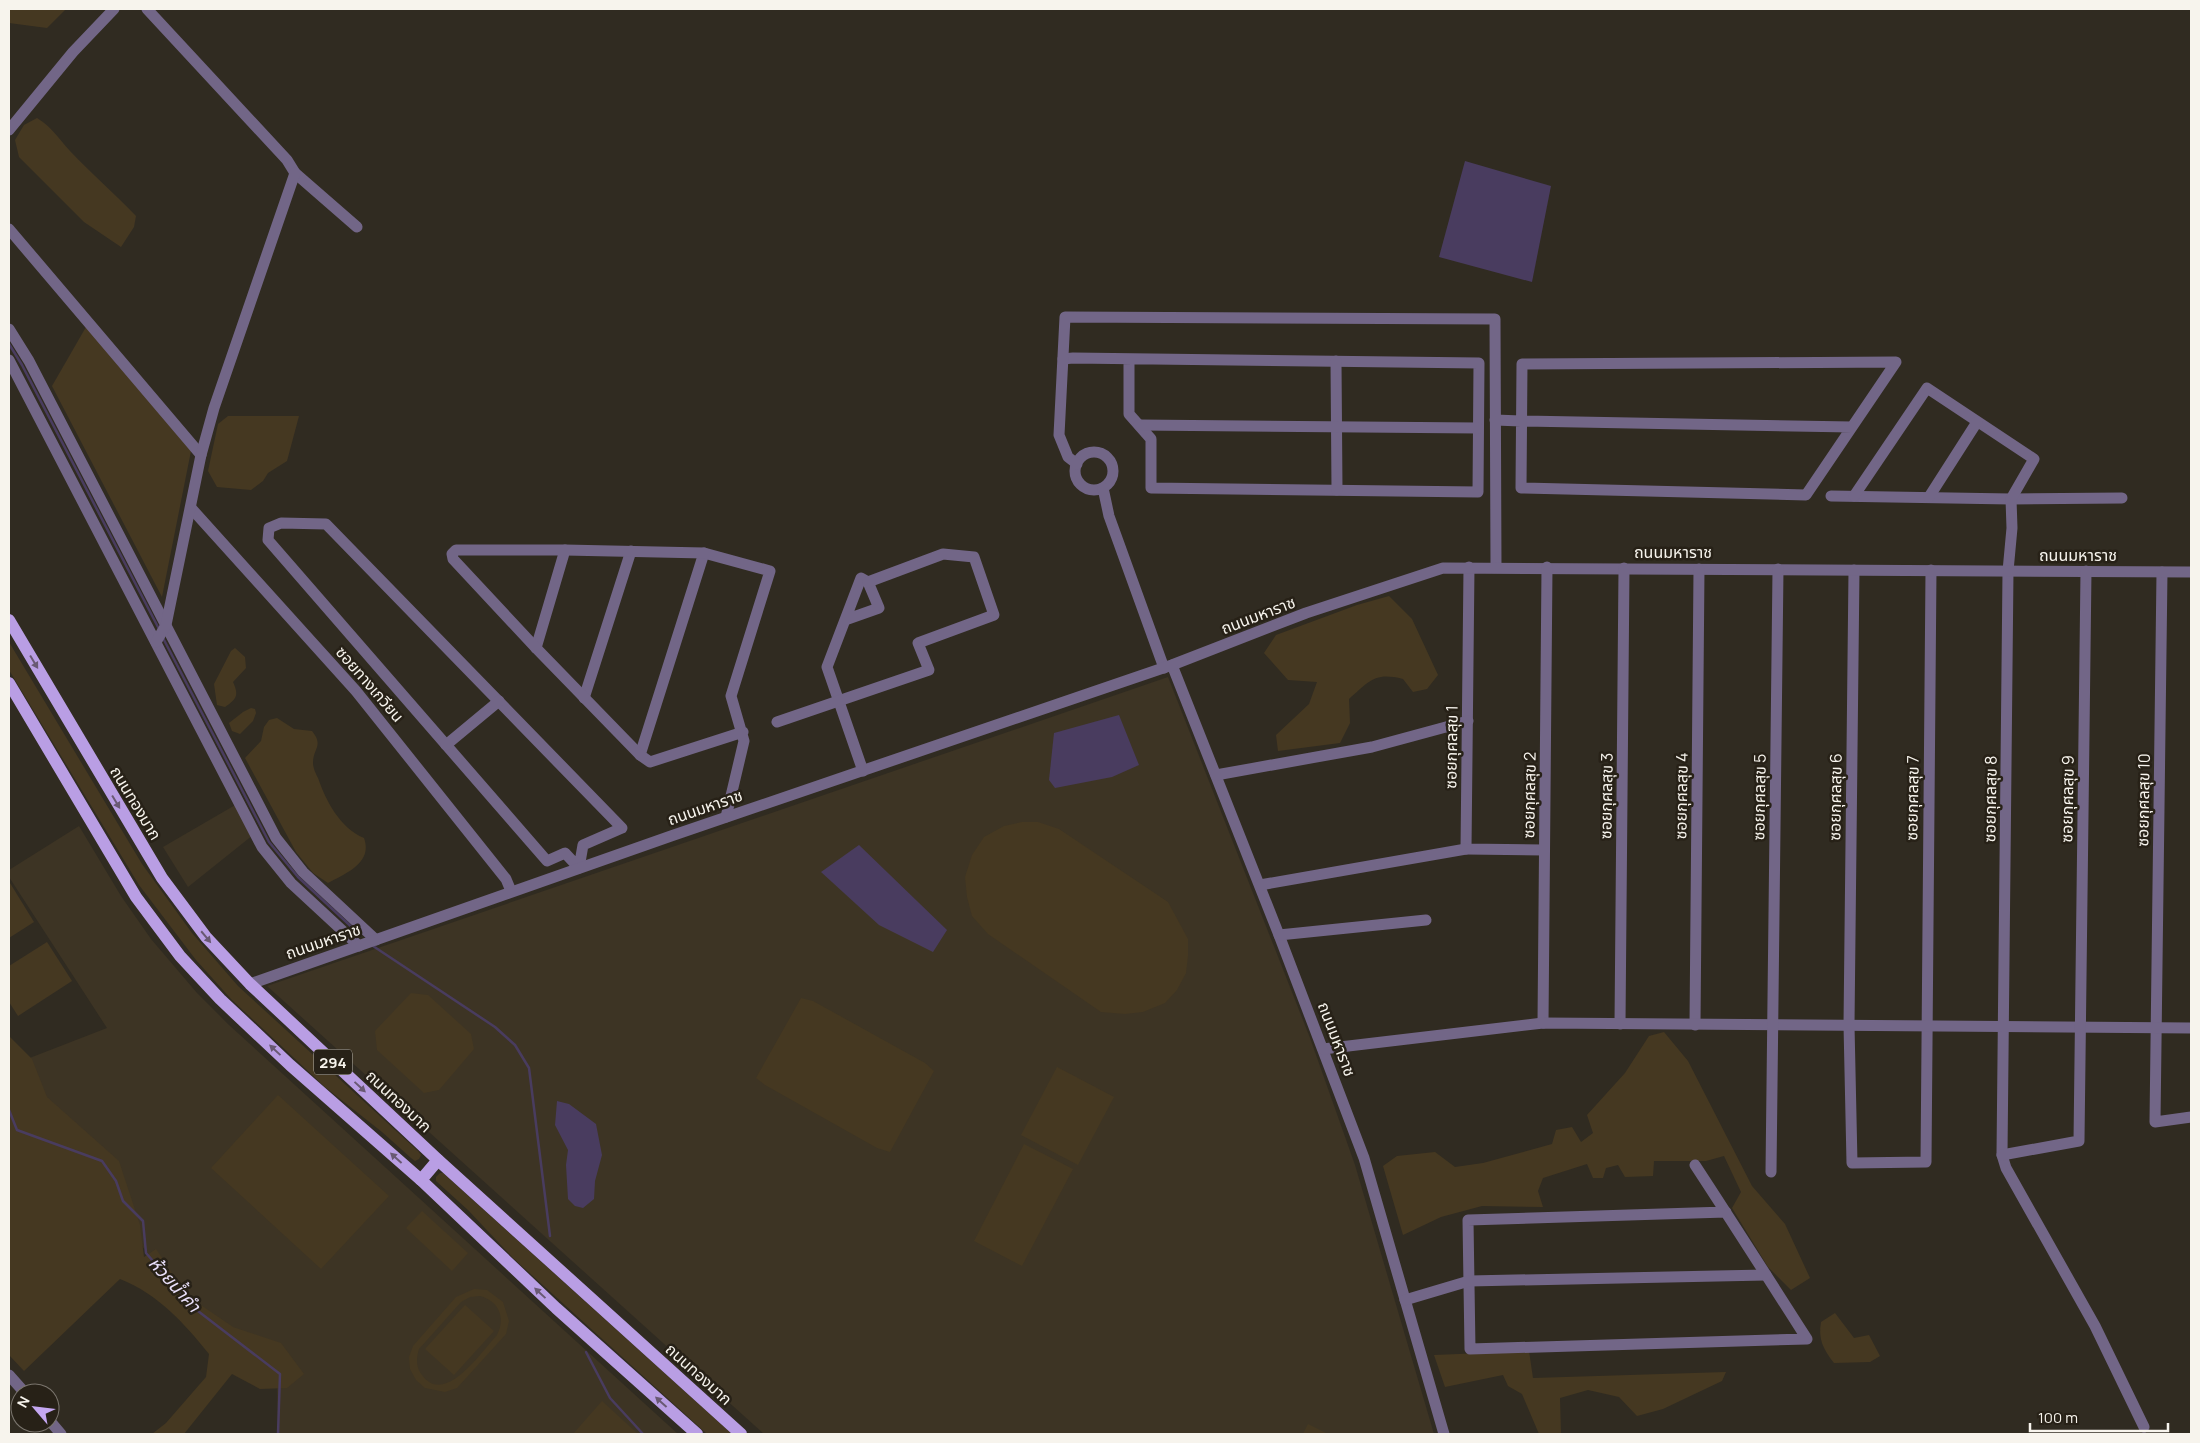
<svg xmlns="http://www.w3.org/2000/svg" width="2200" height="1443" viewBox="0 0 2200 1443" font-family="Manrope,'Noto Sans Thai',sans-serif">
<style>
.built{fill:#3d3424}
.green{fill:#453821;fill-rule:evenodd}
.water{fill:#493c5f}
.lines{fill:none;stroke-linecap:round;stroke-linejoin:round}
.stream{stroke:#493c5f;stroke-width:2.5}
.minor{stroke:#726687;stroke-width:11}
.primary{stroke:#b99ee4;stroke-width:12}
.oneway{fill:#695973}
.labels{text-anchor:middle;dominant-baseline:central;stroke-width:5;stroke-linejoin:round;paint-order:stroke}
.shield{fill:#272117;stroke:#b9b5ad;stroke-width:1}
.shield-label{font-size:15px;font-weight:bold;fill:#f7f4ed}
.street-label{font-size:16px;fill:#f7f4ed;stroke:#272117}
.water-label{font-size:18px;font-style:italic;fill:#e8dff9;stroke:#272117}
</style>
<rect width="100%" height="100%" fill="#302b21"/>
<g class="built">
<polygon points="1168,677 1310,1038 1355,1165 1434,1434 764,1434 267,986"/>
<polygon points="237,804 253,835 188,887 163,847"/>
<polygon points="79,826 121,896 151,939 197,993 229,1025 678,1434 278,1434 277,1373 192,1307 148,1254 9,1066 107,1028 9,877 9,870"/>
</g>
<g class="green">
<polygon points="9,9 66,9 47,28 9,23"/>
<path d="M37,118C53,128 58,138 70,151C91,173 114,193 136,216L134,227L121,247L84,222L19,157L15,140L24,125Z"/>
<polygon points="86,327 191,451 162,597 52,386"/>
<polygon points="228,416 299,416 287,461 268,473 263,481 251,490 217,487 208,471 218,424"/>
<path d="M1389,596L1412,619L1438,675L1427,689L1413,692L1403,679C1374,672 1370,681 1349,699L1350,723L1340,743L1278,751L1276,735L1309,704L1317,682L1288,680L1264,653L1276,635L1357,605Z"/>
<polygon points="9,642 142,864 192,933 238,986 418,1151 421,1155 419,1159 415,1161 411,1158 382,1132 325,1087 231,999 196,960 139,885 9,670"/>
<path d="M235,648L245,657L246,668L233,682C239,695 237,699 225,707L217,705L214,684L231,651Z"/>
<polygon points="251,708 255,709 256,713 253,721 240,734 232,731 229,723 243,712"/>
<path d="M277,718L294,729L312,731C324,746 313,748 313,763C313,768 316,774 318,778C326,801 340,828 364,838C373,863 346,873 328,883L313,873L296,852L245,758L261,741L264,727L269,720Z"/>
<polygon points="1022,822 1038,822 1059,829 1168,902 1188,939 1188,956 1186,973 1177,990 1165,1003 1143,1012 1125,1014 1101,1012 988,934 972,916 967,897 965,877 972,855 984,837 1004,826"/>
<polygon points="10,883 34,922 9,938 9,884"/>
<polygon points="47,942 72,981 18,1016 9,1002 9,966"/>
<polygon points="411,993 428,995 471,1034 474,1049 439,1090 424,1093 377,1050 375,1031"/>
<polygon points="801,998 813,1001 925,1063 934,1071 890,1152 877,1148 765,1085 756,1078"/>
<polygon points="1664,1032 1688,1061 1752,1186 1785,1224 1810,1278 1791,1290 1768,1267 1732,1208 1741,1192 1724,1156 1706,1161 1654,1161 1653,1176 1625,1177 1618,1165 1606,1168 1603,1178 1593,1178 1587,1164 1543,1178 1538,1191 1543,1207 1482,1206 1441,1217 1403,1235 1383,1166 1397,1156 1435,1152 1455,1167 1483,1163 1552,1144 1556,1130 1572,1127 1581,1142 1593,1133 1587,1115 1625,1073 1649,1036"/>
<path d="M9,1036L32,1059L47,1097L119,1161L140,1225L144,1257L156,1249L174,1276L195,1301L233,1327L281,1343L304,1374L287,1388L260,1389L232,1374L184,1434H152L166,1423L206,1377L209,1354C184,1323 158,1294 120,1279L24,1371L9,1355Z"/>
<polygon points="1057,1067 1114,1097 1078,1165 1021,1135"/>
<polygon points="278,1095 389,1196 321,1269 211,1168"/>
<polygon points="1024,1144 1073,1169 1022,1266 974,1241"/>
<polygon points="440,1173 443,1173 732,1434 707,1434 513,1258 468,1210 436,1181 436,1177"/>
<polygon points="422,1211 468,1253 452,1271 406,1228"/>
<path d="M474,1289L487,1290L503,1302L509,1321L506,1334L457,1388L445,1392L425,1388L416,1380L410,1369L409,1357L413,1346L456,1297ZM480,1296C499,1301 506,1318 497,1335C482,1351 445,1407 422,1375C416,1368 416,1358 419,1349L461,1302L470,1297Z"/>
<polygon points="465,1305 494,1331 454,1375 425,1349"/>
<path d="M1835,1313L1854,1338L1869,1335L1880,1356L1870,1362L1834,1363C1823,1349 1818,1339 1821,1322Z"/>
<polygon points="1529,1351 1533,1378 1726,1372 1722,1381 1663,1409 1637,1416 1619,1397 1588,1390 1560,1398 1561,1434 1539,1434 1522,1394 1508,1386 1503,1375 1445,1387 1434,1355"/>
<polygon points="602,1401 638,1434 573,1434"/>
<polygon points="1308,1424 1328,1434 1303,1434"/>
</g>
<g class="water">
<polygon points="1465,161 1551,186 1532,282 1439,257"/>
<polygon points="1119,715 1139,765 1112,777 1055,788 1049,780 1054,733"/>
<polygon points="859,845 947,930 933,952 879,925 821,872"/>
<polygon points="557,1101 569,1104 596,1124 602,1155 595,1181 594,1199 583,1208 575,1206 568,1199 566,1165 568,1150 555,1125"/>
</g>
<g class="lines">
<g class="stream">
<polyline points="9,344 22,365 159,629"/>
<polyline points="163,638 269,842 298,877 357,932"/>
<polyline points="373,946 495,1027 515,1045 529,1068 550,1236"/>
<polyline points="9,1110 17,1130 102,1161 116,1181 123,1201 143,1221 146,1253 194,1308 280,1374 278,1434"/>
<polyline points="586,1352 610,1398 643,1434"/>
</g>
<g class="minor">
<polyline points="147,9 287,160 295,173 357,227"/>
<polyline points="9,130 73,52 114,9"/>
<polyline points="9,229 201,455"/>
<polyline points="9,329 29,361 276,838 303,872 376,940"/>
<polyline points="1063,359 1073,358 1479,363 1478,492 1151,488 1151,439 1129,414 1129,359"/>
<polyline points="9,360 262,847 291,883 359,946"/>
<polyline points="1336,361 1337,490"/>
<polyline points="1495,420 1521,421 1852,427 1806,495 1521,488 1522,364 1896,362 1852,427"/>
<polyline points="1139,425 1478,428"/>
<circle cx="1094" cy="471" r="19"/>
<polyline points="1077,464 1068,457 1059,435 1065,317 1495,319 1496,567"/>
<polyline points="1103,488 1109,516 1164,668"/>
<polyline points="1831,496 2011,499 2122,498"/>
<polyline points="1854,496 1927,388 2034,459 2011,499 2012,528 2008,571 2002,1155 2006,1168 2095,1326 2144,1427"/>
<polyline points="1929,497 1977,422"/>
<polyline points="191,508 356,691 506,879 511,891"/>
<polygon points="281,523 326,524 622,828 583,845 579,868 565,853 547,861 268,540 269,528"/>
<polyline points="1469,567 1466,849 1544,850"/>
<polyline points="1854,570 1849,1025 1852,1163 1926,1162 1931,570"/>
<polyline points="2162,572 2155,1122 2191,1117"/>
<polyline points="845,620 879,608 868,582 861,578 827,667 863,771"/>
<polyline points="156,642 166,625 201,455 214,408 295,173"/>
<polyline points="536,648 565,550"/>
<polyline points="1172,665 1279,935 1364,1158 1444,1434"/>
<polyline points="584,698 631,551"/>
<polyline points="777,722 929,670 918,643 994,615 974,557 943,554 868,582"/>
<polyline points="446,745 499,701"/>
<polyline points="640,755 704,553"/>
<polyline points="1216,775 1372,747 1468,721"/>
<polyline points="726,817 744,741 731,696 770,571 704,553 565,550 456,550 452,554 453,559 536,648 640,755 650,762 743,732"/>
<polyline points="1260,885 1466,849"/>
<polyline points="1279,935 1426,920"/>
<polyline points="250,984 671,836 1172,665 1306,613 1443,568 2191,572"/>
<polyline points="1543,1023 1547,567"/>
<polyline points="1620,1024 1624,568"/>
<polyline points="1695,1025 1699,569"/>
<polyline points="1323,1049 1543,1023 2191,1028"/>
<polyline points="2002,1155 2079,1141 2086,571"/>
<path d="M1695,1165C1733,1223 1770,1281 1807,1339L1470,1349L1468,1220L1726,1212"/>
<polyline points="1771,1172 1778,569"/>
<polyline points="1405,1300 1469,1281 1766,1275"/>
<polyline points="9,1375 25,1393"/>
<polyline points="50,1421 61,1434"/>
</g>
<g class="primary">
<polyline points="9,620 162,878 206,937 250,984 438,1160 741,1434"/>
<polyline points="9,683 136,897 180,956 220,999 290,1065 421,1180 556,1308 697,1434"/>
<polyline points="421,1180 438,1160"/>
</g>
</g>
<defs><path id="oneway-solid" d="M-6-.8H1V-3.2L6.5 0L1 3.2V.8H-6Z" transform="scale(1.25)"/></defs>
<g class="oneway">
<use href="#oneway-solid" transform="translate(34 662) rotate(59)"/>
<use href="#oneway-solid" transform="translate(116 802) rotate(59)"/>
<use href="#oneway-solid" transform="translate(206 937) rotate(50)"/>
<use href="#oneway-solid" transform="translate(275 1050) rotate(-137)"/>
<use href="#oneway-solid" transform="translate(360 1087) rotate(43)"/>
<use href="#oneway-solid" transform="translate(396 1158) rotate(-138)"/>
<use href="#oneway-solid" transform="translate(540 1293) rotate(-137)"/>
<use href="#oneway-solid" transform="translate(661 1402) rotate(-138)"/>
</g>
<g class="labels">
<rect class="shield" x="314" y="1049.5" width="38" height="25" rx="4"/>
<g class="shield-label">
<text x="333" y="1062">294</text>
</g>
<g class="street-label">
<text x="1673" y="552">ถนนมหาราช</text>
<text x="2078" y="555">ถนนมหาราช</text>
<text transform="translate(1258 615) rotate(-21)">ถนนมหาราช</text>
<text transform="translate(370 684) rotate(49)">ซอยทางเกวียน</text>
<text transform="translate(1451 747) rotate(-89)">ซอยกุศลสุข 1</text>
<text transform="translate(1529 795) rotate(-89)">ซอยกุศลสุข 2</text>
<text transform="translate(1606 796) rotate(-89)">ซอยกุศลสุข 3</text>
<text transform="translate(1681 796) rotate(-89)">ซอยกุศลสุข 4</text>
<text transform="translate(1759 797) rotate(-89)">ซอยกุศลสุข 5</text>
<text transform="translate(1835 797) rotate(-89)">ซอยกุศลสุข 6</text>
<text transform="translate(1912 798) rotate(-89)">ซอยกุศลสุข 7</text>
<text transform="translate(1990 799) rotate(-89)">ซอยกุศลสุข 8</text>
<text transform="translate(2067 799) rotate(-89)">ซอยกุศลสุข 9</text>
<text transform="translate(2143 800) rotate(-89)">ซอยกุศลสุข 10</text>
<text transform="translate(136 803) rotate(59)">ถนนทองมาก</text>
<text transform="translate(705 807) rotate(-19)">ถนนมหาราช</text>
<text transform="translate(323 941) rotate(-19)">ถนนมหาราช</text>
<text transform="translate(1337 1039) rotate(69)">ถนนมหาราช</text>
<text transform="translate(399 1101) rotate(43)">ถนนทองมาก</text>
<text transform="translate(699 1374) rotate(42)">ถนนทองมาก</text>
</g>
<g class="water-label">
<text transform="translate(175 1284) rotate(48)">ห้วยน้ำคำ</text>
</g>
</g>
<rect width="2200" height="1443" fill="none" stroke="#f7f4ed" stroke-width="20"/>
<g transform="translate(35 1408) rotate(298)"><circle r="24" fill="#272117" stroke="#7a756d"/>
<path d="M0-4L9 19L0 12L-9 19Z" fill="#c4a7f1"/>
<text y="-8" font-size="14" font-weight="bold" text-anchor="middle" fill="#f7f4ed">N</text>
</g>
<path d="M2030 1423v8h138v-8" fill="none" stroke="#f7f4ed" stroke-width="2.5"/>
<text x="2038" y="1423" font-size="15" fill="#f7f4ed" stroke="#272117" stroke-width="4" paint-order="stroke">100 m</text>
</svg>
